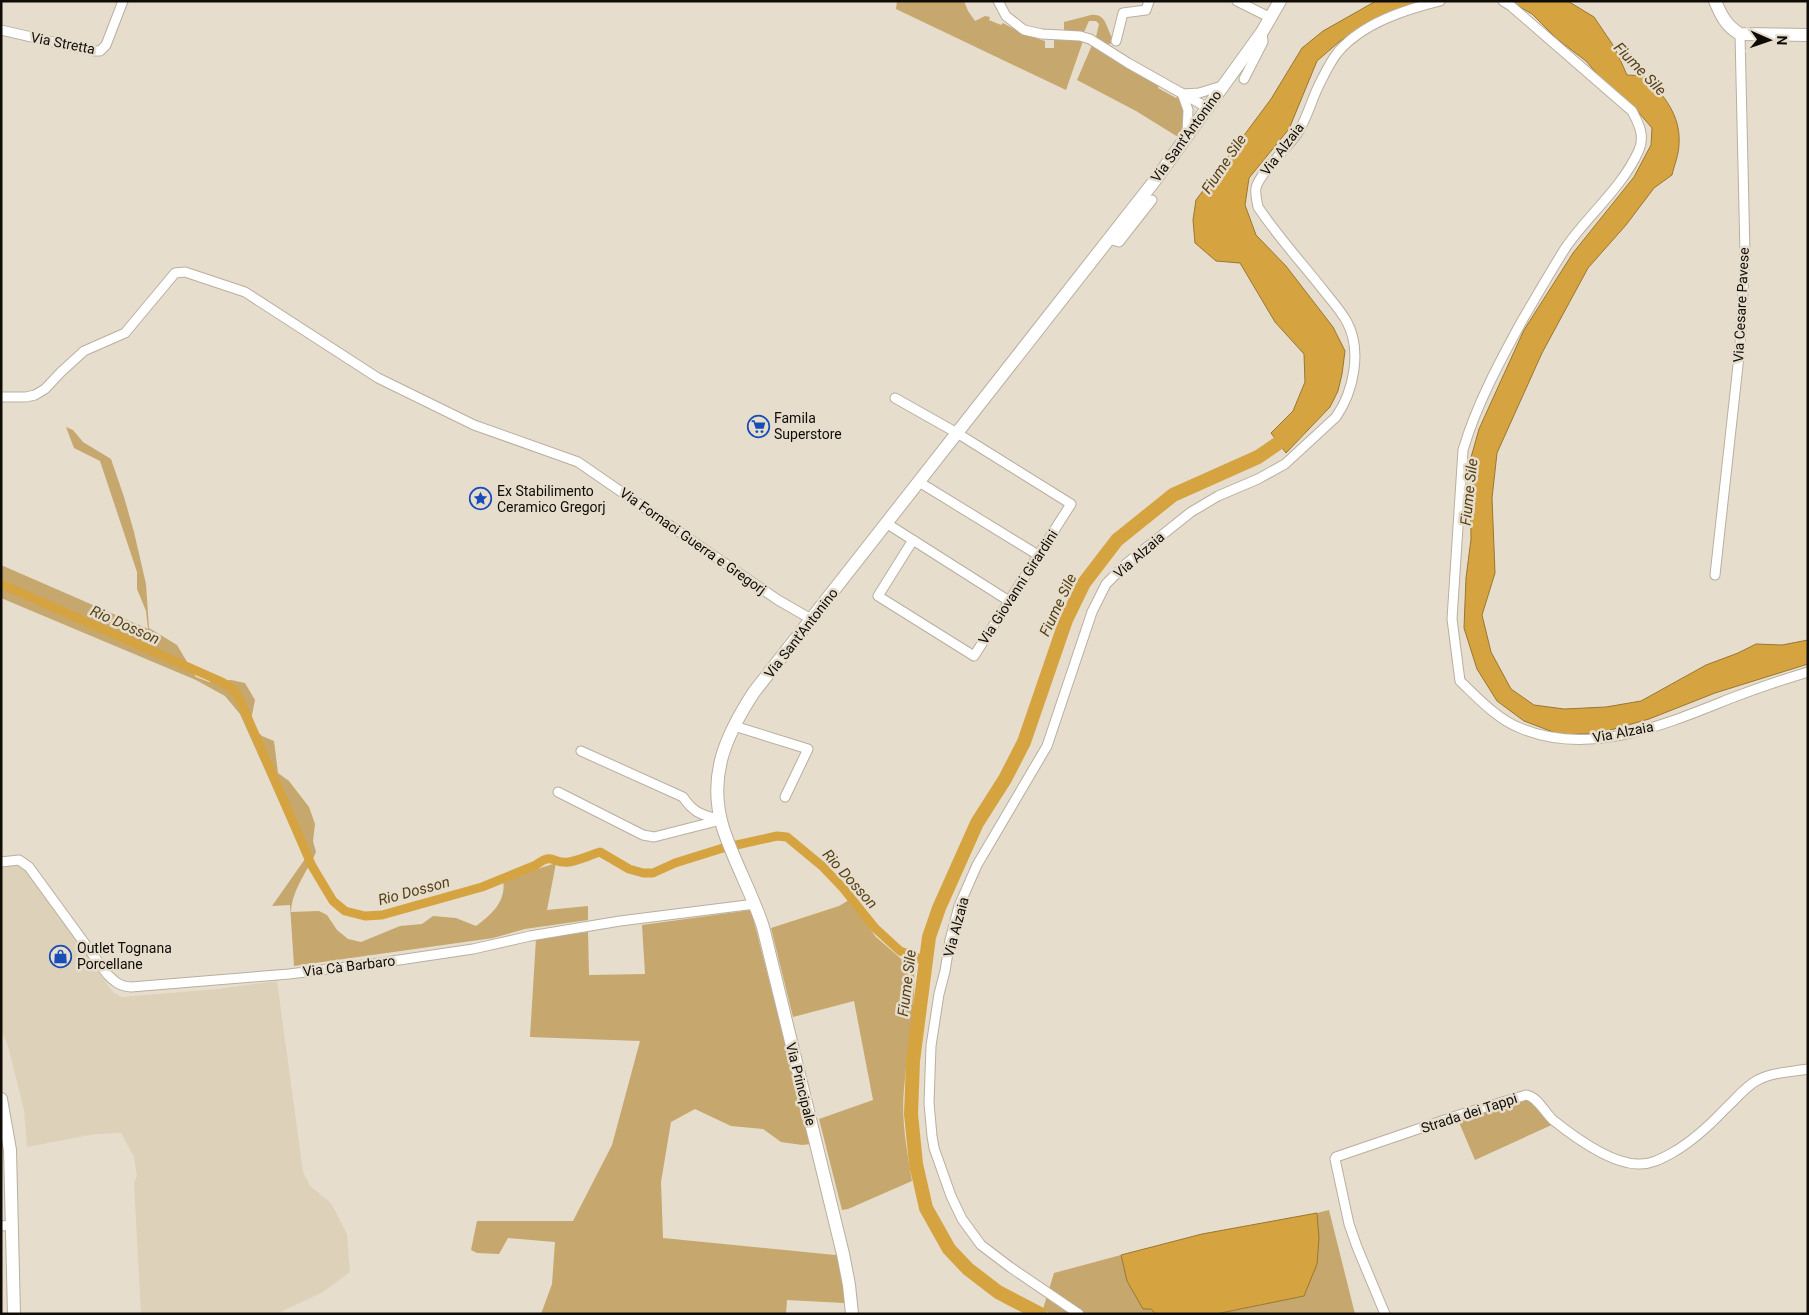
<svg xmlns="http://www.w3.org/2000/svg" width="1809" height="1315" viewBox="0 0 1809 1315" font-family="Roboto,sans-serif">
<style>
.built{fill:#ded1ba}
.green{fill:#c6a76d}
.water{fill:#d5a441;stroke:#9a7630}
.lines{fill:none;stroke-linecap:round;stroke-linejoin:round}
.canal{stroke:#d5a441;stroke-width:9}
.river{stroke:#d5a441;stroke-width:14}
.street-casing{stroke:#b8afa0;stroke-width:11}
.secondary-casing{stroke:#b8afa0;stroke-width:14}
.street{stroke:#fff;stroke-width:9}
.secondary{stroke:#fff;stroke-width:12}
.labels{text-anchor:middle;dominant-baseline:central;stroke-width:5;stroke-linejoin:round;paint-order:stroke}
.street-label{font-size:14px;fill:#0f0c07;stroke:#e6ddcd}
.poi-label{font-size:14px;fill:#0f0c07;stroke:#e6ddcd;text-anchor:start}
.water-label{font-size:15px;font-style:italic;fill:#554118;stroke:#e6ddcd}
</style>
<rect width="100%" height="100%" fill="#e6ddcd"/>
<polygon class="built" points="18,864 24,868 42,894 65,917 86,954 109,987 114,993 122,997 218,989 277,981 303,1172 310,1186 331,1203 347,1234 350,1272 323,1292 276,1314 141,1314 134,1183 137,1176 134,1157 121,1133 95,1134 27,1147 24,1110 8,1046 1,1030 1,866"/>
<g class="green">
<polygon points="897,1 964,1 968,11 975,21 985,16 990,17 989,20 1001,25 1003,23 1023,34 1045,41 1045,48 1054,48 1054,39 1083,41 1066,90 896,9"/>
<path d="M1091,15C1107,13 1106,29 1113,39L1110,44H1106L1096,37L1099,24L1096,21H1089L1084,32L1064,31V22Z"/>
<path d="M1092,45L1119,63L1159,85L1158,88L1176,98L1178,96C1189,109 1186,123 1178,137L1136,111L1077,80Z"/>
<path d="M66,427L73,430L83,442L111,459L124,497L134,532L146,584L149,628L177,645L196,677L209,682L231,680L245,683L255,700L250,725L262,736L274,741L278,773L289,781L309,807L315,824L313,841L316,852C307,872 292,890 291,912L319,911L327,915L337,930L348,939L361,942L400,926L422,924L433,916L456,918L476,926C491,915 507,901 503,880L556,863L547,910L588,906V920L525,929L493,938L294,966L290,905L272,906L305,859L240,714L225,696L196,680L1,598V565L148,629L146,611L137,589V572L100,461L74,448Z"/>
<path d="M849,900L876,937L914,970C916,1010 907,1049 904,1089C901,1121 907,1150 912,1181L848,1209L842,1210L819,1119L873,1100L854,1001L793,1017L771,928L839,906Z"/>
<polygon points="751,910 811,1144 802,1145 781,1142 763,1129 731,1126 695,1109 671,1122 661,1182 663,1238 835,1255 838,1253 844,1282 844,1303 787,1300 786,1314 541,1314 552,1284 555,1242 508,1238 499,1254 477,1253 471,1250 477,1221 573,1221 612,1145 640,1041 530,1037 536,939 588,932 589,975 645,974 642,925"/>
<polygon points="1530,1096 1556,1123 1475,1160 1458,1120 1445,1123"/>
<polygon points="1329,1210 1355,1314 1216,1314 1304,1296 1318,1217 1317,1213"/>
<polygon points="1121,1255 1127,1281 1143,1308 1151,1309 1156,1314 1050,1314 1043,1309 1054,1273"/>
</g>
<g class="water">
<polygon points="1376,1 1425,1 1383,16 1340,41 1317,61 1289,129 1249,178 1245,205 1256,235 1286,266 1333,327 1345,351 1342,374 1338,391 1330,407 1286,453 1271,433 1293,411 1305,382 1304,354 1275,322 1240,263 1216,261 1195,243 1193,220 1196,200 1271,99 1302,48 1323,31"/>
<path d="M1510,1H1568L1571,3L1594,17L1615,48L1627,75L1645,76C1664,95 1681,116 1679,144C1679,154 1674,166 1672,175L1654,188L1626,225L1588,268L1542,353L1497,453L1492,498L1495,573L1482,615L1491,652L1511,689L1534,705L1564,709L1606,707L1641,701L1706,665L1738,653L1756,644L1782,645L1808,640V664L1715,693L1649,719L1600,733L1561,735L1524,721L1497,701L1477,669L1464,628L1466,578L1471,539L1470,461L1479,429L1524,330L1573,253L1634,177L1651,145L1652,128L1633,106L1609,88L1586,61L1557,39L1532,14Z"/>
<polygon points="1317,1213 1319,1238 1317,1264 1304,1296 1216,1314 1156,1314 1151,1309 1143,1309 1127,1281 1121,1255 1202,1234"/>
</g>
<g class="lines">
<path class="canal" d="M1,584L222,682L233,689L239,698L312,866L333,901L345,911L365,916L382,915L482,887L536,865C554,851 553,865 569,862C580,860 590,855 600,852L629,869L643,873H653L675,863L723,848L777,836L787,837L822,866L843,888L875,928L900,951L926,961"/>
<polyline class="river" points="1040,1314 998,1292 968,1269 949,1249 926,1208 916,1164 911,1114 913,1061 929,937 939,908 977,823 1005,779 1024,742 1066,620 1084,583 1117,540 1173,495 1258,457 1283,440 1293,430"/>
<defs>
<g id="street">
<polyline points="998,1 1006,16 1024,30 1042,34 1080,36 1090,39 1128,63 1208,108"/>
<polyline points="1237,1 1271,18"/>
<path d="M1503,1L1511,6L1632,111C1639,124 1645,136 1639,150C1622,188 1589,214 1566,247C1551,271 1537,295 1523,319C1500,361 1477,403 1463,450L1452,619L1460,681C1478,698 1497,719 1520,728C1589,757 1664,725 1729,699C1755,689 1781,680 1808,672"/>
<polyline points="1,30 93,51 100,51 106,45 123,1"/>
<polyline points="1116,41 1123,13 1146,10 1149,1"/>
<polyline points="1244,79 1263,42 1262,32"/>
<polyline points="1182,93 1188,110 1187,134"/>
<polyline points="1184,94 1199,93 1222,86"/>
<polyline points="1109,239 1119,242 1152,200"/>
<polyline points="1,397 26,397 35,395 45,389 61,372 84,351 125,333 175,273 185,272 245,292 378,378 474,425 578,462 778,600 811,619"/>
<polyline points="895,398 957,433 1071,504 974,656 878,596 913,540"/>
<polyline points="919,482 1038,555"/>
<polyline points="886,523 1009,601"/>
<polyline points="1715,575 1740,347 1745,254 1740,34"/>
<polyline points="734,726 808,749 785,797"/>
<path d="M581,751L683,797C693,812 701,815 718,819"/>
<polyline points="558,792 643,835 654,837 721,820"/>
<path d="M1,862L19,860L29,867L107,974C115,982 119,986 131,987L289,974L379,963L473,949L530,936L620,921L755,904"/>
<polyline points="1,1226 12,1225"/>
<path d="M1079,1314L1010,1267L981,1245L962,1219L951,1196L934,1148L932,1136L929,1103L931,1046L939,994L945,971L950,940L959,906L977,865L1047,746L1092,612L1106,584L1127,563L1191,512L1218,496L1258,479L1285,464L1336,417C1354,391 1362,350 1347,322C1341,311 1332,301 1324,291C1302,263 1278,237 1258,207C1257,201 1255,195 1256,188C1258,175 1288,147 1297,134C1307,119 1311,101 1319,85C1325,73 1330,62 1338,52C1363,23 1404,10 1440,1"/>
<path d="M1385,1314L1357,1247L1349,1224L1335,1159L1336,1157L1459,1115L1526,1095C1537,1096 1545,1113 1553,1120C1573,1136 1610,1163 1637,1164C1650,1165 1661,1159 1672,1153C1693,1141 1709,1126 1725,1109C1735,1100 1744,1088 1756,1081C1771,1072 1791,1072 1808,1069"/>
</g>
<g id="secondary">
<path d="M1715,1C1721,15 1726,26 1740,34L1808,35"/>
<polyline points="1,1099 10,1150 14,1314"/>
<path d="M852,1314L849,1285L843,1254L763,927C752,893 734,862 723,828C707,776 726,735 754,692L1156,179L1262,32L1280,1"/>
</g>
</defs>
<use href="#street" class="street-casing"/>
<use href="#secondary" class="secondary-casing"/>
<use href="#street" class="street"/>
<use href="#secondary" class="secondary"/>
</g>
<defs>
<symbol id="supermarket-ring" viewBox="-11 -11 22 22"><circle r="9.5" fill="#e6ddcd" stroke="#174db9" stroke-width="1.5"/><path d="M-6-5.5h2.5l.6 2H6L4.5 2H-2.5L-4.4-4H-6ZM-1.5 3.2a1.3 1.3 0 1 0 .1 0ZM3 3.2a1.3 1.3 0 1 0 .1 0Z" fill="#174db9"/></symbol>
<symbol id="sight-ring" viewBox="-11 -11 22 22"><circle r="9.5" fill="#e6ddcd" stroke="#174db9" stroke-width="1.5"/><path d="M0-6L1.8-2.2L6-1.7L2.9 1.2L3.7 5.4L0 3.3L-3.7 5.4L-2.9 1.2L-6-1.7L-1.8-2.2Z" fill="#174db9"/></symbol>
<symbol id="shop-ring" viewBox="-11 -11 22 22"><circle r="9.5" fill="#e6ddcd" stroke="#174db9" stroke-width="1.5"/><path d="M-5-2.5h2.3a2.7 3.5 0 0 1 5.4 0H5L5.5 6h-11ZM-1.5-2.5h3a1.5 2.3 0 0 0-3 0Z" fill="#174db9"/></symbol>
</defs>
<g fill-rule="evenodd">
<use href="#supermarket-ring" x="746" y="414" width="25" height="25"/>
<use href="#sight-ring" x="468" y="486" width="25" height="25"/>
<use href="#shop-ring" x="48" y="944" width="25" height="25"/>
</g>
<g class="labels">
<g class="street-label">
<text transform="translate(63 43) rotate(11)">Via Stretta</text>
<text transform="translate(1186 136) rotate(-54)">Via Sant'Antonino</text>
<text transform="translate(1282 149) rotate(-53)">Via Alzaia</text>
<text transform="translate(1741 305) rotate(-87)">Via Cesare Pavese</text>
<text transform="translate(693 541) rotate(35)">Via Fornaci Guerra e Gregorj</text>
<text transform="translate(1139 555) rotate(-41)">Via Alzaia</text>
<text transform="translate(1018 587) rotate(-57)">Via Giovanni Girardini</text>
<text transform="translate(801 633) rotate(-52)">Via Sant'Antonino</text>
<text transform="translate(1623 732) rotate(-11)">Via Alzaia</text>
<text transform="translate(956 927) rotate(-75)">Via Alzaia</text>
<text transform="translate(349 966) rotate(-7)">Via Cà Barbaro</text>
<text transform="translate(801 1084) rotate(76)">Via Principale</text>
<text transform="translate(1469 1113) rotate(-18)">Strada dei Tappi</text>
</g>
<g class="poi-label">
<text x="774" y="418">Famila<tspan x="774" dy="16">Superstore</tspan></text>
<text x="497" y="491">Ex Stabilimento<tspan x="497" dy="16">Ceramico Gregorj</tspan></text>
<text x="77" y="948">Outlet Tognana<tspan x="77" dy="16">Porcellane</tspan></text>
</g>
<g class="water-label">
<text transform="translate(1640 69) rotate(46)">Fiume Sile</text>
<text transform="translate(1224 164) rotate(-56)">Fiume Sile</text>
<text transform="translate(1469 492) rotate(-84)">Fiume Sile</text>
<text transform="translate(1058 605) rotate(-65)">Fiume Sile</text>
<text transform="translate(125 625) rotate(24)">Rio Dosson</text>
<text transform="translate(850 879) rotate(48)">Rio Dosson</text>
<text transform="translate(414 891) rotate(-15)">Rio Dosson</text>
<text transform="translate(907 983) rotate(-83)">Fiume Sile</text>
</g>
</g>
<rect width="1809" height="1315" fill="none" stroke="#0f0c07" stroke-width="5"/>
<g transform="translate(1769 40) rotate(92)" stroke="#e6ddcd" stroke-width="4" paint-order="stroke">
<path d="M0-4L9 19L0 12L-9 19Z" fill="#0f0c07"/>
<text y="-8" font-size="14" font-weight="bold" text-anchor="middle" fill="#0f0c07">N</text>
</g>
</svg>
